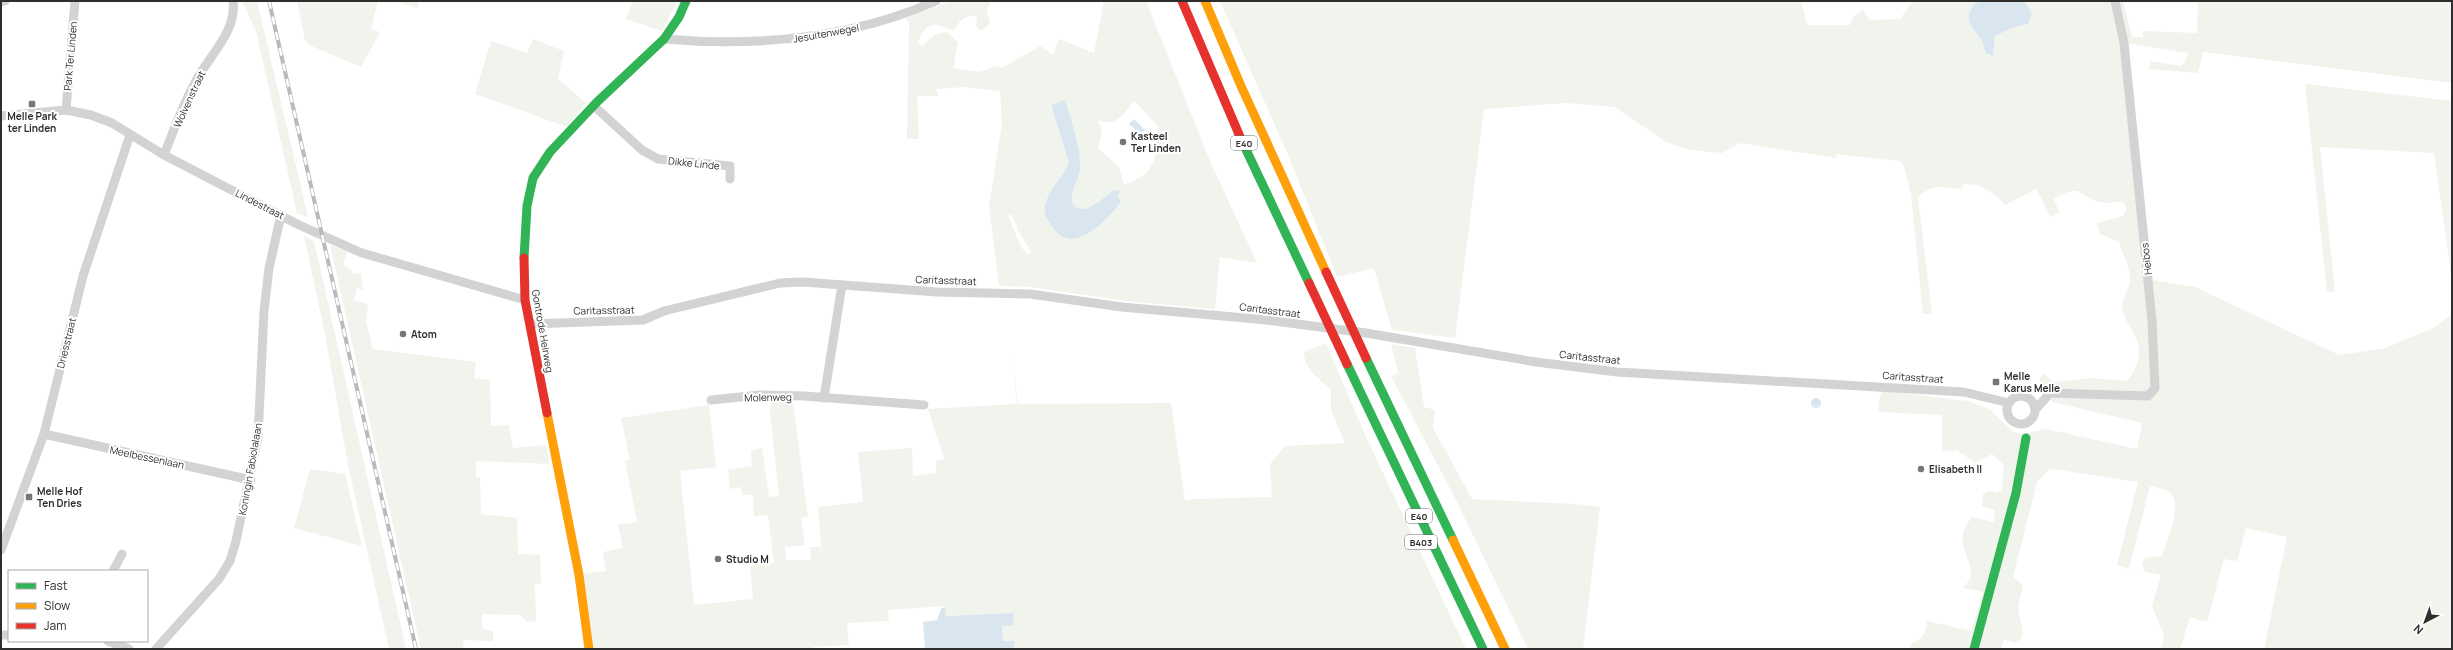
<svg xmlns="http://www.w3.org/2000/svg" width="2453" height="650" viewBox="0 0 2453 650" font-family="Manrope,sans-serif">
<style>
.green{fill:#f0f4ec;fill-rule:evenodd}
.water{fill:#d9e6f0}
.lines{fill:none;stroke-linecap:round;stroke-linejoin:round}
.street{stroke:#d3d3d3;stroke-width:9}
.fast{stroke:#30b455;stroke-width:9}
.slow{stroke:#ff9f0a;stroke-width:9}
.jam{stroke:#e5322d;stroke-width:9}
.rail-casing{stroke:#bababa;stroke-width:4}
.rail{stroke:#fff;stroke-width:2.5;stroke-dasharray:8;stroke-linecap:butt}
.jam-bridge{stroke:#e5322d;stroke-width:9}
.poi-dot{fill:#777;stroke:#fff;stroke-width:1.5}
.labels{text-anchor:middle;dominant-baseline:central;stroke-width:4;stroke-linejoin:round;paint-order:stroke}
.shield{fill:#fff;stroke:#6d6d6d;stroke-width:1}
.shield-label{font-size:9px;font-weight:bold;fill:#2e2e2e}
.street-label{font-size:10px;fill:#2e2e2e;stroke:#fff}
.poi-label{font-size:10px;font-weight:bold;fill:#2e2e2e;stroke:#fff;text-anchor:start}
</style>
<rect width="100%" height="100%" fill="#fff"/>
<g class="green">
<polygon points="242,1 257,1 308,217 297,213 256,31"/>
<polygon points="297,1 378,1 371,29 380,32 361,67 309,45 305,40"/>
<polygon points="395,1 419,1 417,8"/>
<polygon points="633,1 677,1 662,31 626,19"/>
<path d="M951,1H991L987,11L990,23L981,31L976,26L977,17L970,15L960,21L954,31C934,23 928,20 918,41L920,45H923L935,35L947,32L958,43L953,68L979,72L997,66L1002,68L1040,46L1053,55L1059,39L1094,53L1104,1H1146L1210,161L1257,263L1220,257L1215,309L1133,302L1031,287L999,286L989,206L1002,124L1000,91L964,87L936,89L938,96H917L919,139H907L909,24L906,18ZM1065,101C1071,120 1082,151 1080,170C1078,182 1068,195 1074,206C1089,216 1103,197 1114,190L1066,237L1055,231L1047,220L1050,196L1069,163L1051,105ZM1134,101L1158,126C1157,158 1157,173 1124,185L1119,167L1098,148L1102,130L1098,120C1116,128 1124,114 1134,101ZM1011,214L1018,228H1016L1032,253L1027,254L1021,247L1008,216Z"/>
<path d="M1220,1H1801L1807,25H1850L1853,17L1863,10L1870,20L1900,19L1913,1H1982L1974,4C1963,21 1971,25 1980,38C1983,41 1984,48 1986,52L1993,56L1995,36L2014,27L2028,24L2027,5L2024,1H2123L2132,37H2143V31L2197,33L2198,1H2452V83L2203,52L2198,73L2149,69L2150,61L2181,66L2185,62L2188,53L2125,43L2127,67L2131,68L2153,280L2195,287L2339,355L2386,348L2435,327L2452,314V649H2264L2287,537L2246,528L2237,561L2224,559L2207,622L2190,617L2180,649H2161L2164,635L2152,606L2161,575L2145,572L2142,564L2145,558L2162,556C2166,542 2185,501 2168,491C2163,489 2156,487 2150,486L2129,569L2117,565L2138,482L2053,469L2048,470L2037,482L2013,577L2023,586L2018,607L2023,633L2021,639L2014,643L2004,639L2001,649H1909L1912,643C1923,640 1926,631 1927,621L1971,631L1983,592L1963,588C1965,585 1969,581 1970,578C1976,558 1949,545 1972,517L1994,522L1995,510L1982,506L1983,494L1988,491L1997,493L2002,490L2004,465L1992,454L1975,463L1957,450L1942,451V415L1878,412L1880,396L1883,391L1968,401L1989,409L2014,432L2023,434L2046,429L2137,449L2142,423L2053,402L2040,391V379L2043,373L2054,382L2091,378L2126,381C2131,377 2133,373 2136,366C2146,341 2130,333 2123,312C2119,300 2130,290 2130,280C2131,269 2122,253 2119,242L2100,234L2097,223L2123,216L2127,208L2123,202C2117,201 2111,203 2105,203C2079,201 2085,180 2054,199L2059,212L2051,217L2036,189L2005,205C1994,192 1981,183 1964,184L1960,189C1941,187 1933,183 1918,198L1932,314H1923L1911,194L1903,164L1899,161L1836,154L1837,158L1740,143L1722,153L1690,150L1666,142L1615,107L1566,103L1484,109L1455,338L1392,330L1374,268L1337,277L1288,155Z"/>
<polygon points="533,39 564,51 558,79 586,103 567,127 475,94 491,41 527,53"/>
<polygon points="2305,84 2452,101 2452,281 2434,153 2320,147 2335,292 2327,292"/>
<polygon points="304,236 314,241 406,649 389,649 348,465 325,334"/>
<polygon points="330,245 347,251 343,265 351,269 353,274 361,273 363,290 357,288 354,300 368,304 366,321 373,349 476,362 474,378 490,380 491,426 509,425 513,448 546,445 549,464 476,461 476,477 480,477 481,514 517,518 518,554 540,555 541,584 535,584 536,621 528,622 520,615 482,614 482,629 493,631 493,641 463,640 464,649 421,649"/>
<path d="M1326,343L1367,439L1466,649H1014V641H1003L1002,626L1012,613L946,616L945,606L888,610L889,621L847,623L849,645L814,647L810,649H594L583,574L606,571L603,552L623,548L618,525L637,522L625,461L630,460L621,418L709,405L716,467L680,471L694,605L753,599L750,566L774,563L768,515L754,517L753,495H742L741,487L730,489L728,470L752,466L751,451L762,448L769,497L779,496L770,412L771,401L793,403L808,517L801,518L805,545L785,547L786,560H811L810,547H821L818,507L863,502L858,452L912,448L913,476L936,473V460L944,459L928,409L1017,404L1012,354L1018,404L1171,403L1185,501L1193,499L1272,497L1270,464L1285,446L1345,443L1331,410V389C1319,379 1304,369 1304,352Z"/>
<polygon points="1391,344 1415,348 1424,407 1435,410 1433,428 1472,499 1574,504 1600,507 1583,649 1528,649 1455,498 1391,376 1398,373"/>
<polygon points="310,469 345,474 362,546 294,528"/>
</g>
<g class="water">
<path d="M1982,1H2024L2032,14L2028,24L2014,27L1995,36L1993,56L1986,53C1984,48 1983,41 1980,38C1971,25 1963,21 1974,4Z"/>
<path d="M1065,100C1071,120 1082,150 1080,170C1078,182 1068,195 1074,206C1088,216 1103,197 1114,190L1120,191L1118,196L1121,202C1107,219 1075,257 1053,228C1048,221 1043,214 1045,206C1048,190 1063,177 1069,163L1051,105Z"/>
<polygon points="1134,119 1145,130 1141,134 1129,124"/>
<circle cx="1816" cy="403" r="5"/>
<polygon points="945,606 946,616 1013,613 1014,625 1002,626 1003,641 1014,641 1014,649 925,649 923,622 937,620 941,609"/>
</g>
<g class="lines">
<g class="street">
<polyline points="1,2 5,1"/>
<path d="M664,39C757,47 850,39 936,1"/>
<polyline points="594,106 642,150 658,159 730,166 730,179"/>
<polyline points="66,110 75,1"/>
<polyline points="1,116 66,110 91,115 112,123 164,155 299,225 362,253 525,300"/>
<path d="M164,155C174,130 183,103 197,79C210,55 237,31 233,1"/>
<polyline points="530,324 643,320 664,311 780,283 803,282 937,292 1030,294 1122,307 1267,320 1366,333 1536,362 1617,372 1964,392 2009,403"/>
<circle cx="2021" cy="410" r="14"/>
<polyline points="824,398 842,285"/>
<polyline points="711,400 760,395 804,396 924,405"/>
<polyline points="2036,409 2050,393 2148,396 2155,388 2152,321 2124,43 2115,1"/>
<polyline points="44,434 251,480"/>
<polyline points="1,550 44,434 83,276 130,135"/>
<polyline points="113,571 122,554"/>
<polyline points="1,635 9,635"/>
<polyline points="108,641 129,649"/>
<polyline points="156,649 219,579 230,561 236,541 258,437 264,311 269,268 281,215"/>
</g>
<g class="fast">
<polyline points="1241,139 1309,283"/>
<polyline points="524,258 527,206 533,178 550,152 597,102 664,39 679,17 686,1"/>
<polyline points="1366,358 1453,540"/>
<polyline points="1347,364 1483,649"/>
<polyline points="1974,649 2016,493 2026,438"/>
</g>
<g class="slow">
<polyline points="1205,1 1241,86 1326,272"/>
<polyline points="547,413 579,575 589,649"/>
<polyline points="1453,540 1505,649"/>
</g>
<g class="jam">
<polyline points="1182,1 1241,139"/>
<polyline points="524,258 525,300 547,413"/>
</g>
<defs>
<polyline id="rail" points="269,1 416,649"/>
</defs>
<use href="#rail" class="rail-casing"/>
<use href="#rail" class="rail"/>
<g class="jam-bridge">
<polyline points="1326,272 1366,358"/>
<polyline points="1309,283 1347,364"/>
</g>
</g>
<g class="poi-dot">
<rect x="28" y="100" width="8" height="8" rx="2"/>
<circle cx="1123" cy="142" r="4"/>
<circle cx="403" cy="334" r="4"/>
<rect x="1992" y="378" width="8" height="8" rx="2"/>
<circle cx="1921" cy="469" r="4"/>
<rect x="25" y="493" width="8" height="8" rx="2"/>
<circle cx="718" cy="559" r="4"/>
</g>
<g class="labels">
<g class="shield">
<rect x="1231" y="136" width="26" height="14" rx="3"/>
<rect x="1406" y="509" width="26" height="14" rx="3"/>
<rect x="1405" y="535" width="32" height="14" rx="3"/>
</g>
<g class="shield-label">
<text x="1244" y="143">E40</text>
<text x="1419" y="516">E40</text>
<text x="1421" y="542">B403</text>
</g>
<g class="street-label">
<text transform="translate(826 33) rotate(-10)">Jesuitenwegel</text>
<text transform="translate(70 56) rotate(-85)">Park Ter Linden</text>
<text transform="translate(189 99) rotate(-65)">Wolvenstraat</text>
<text transform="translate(694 163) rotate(6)">Dikke Linde</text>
<text transform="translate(260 204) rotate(27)">Lindestraat</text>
<text transform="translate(2146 259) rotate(-96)">Heibos</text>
<text transform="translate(946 280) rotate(2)">Caritasstraat</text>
<text transform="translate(604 310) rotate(-1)">Caritasstraat</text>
<text transform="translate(1270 310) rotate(7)">Caritasstraat</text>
<text transform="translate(543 331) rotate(80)">Gontrode Heirweg</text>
<text transform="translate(66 343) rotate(-76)">Driesstraat</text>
<text transform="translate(1590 357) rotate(6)">Caritasstraat</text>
<text transform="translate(1913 377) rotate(4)">Caritasstraat</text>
<text transform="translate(768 397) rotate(-1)">Molenweg</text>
<text transform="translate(147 457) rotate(12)">Meelbessenlaan</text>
<text transform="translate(250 469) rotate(-80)">Koningin Fabiolalaan</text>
</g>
<g class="poi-label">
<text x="32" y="116" text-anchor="middle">Melle Park<tspan x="32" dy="12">ter Linden</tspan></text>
<text x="1131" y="136">Kasteel<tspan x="1131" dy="12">Ter Linden</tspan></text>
<text x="411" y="334">Atom</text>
<text x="2004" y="376">Melle<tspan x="2004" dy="12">Karus Melle</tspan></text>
<text x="1929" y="469">Elisabeth II</text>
<text x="37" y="491">Melle Hof<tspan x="37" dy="12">Ten Dries</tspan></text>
<text x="726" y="559">Studio M</text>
</g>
</g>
<rect width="2453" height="650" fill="none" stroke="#2e2e2e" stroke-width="4"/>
<rect x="8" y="570" width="140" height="72" fill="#ffffff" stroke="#ababab"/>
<rect x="16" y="583" width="20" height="6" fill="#30b455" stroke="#ababab"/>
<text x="44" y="590" font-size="12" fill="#2e2e2e">Fast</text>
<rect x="16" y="603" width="20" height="6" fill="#ff9f0a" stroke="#ababab"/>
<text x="44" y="610" font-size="12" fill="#2e2e2e">Slow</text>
<rect x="16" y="623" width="20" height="6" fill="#e5322d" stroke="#ababab"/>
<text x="44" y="630" font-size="12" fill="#2e2e2e">Jam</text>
<g transform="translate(2425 622) rotate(221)" stroke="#ffffff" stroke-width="3" paint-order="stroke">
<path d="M0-3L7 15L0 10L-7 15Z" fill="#2e2e2e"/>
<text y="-6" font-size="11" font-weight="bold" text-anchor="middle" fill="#2e2e2e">N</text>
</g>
</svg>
